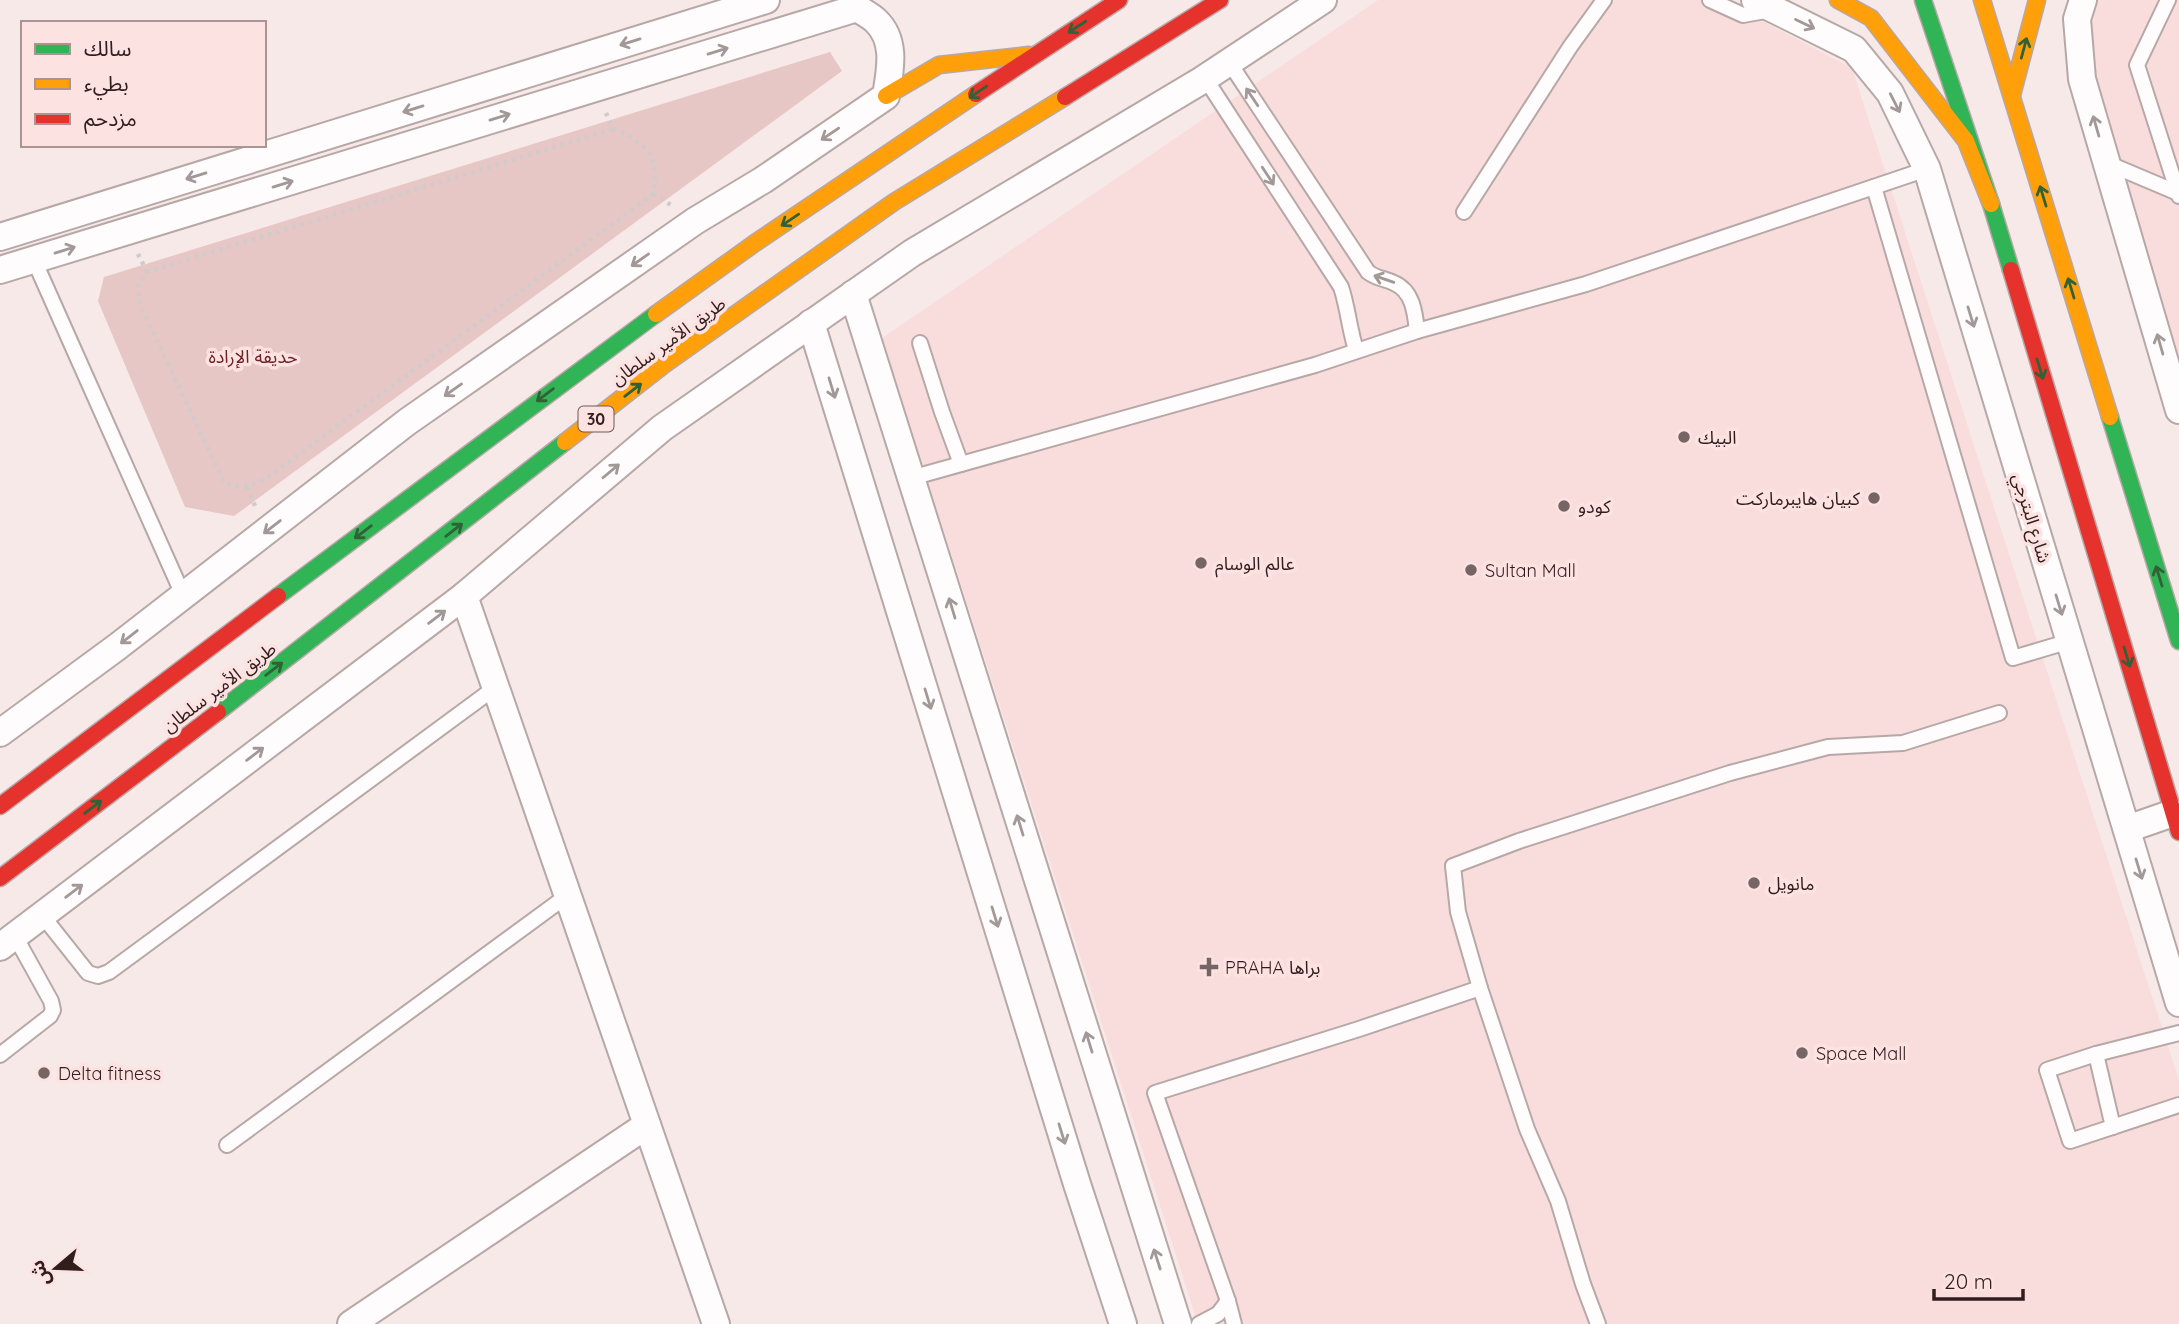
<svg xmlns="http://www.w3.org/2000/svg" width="2179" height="1324" viewBox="0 0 2179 1324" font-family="Quicksand,'Noto Sans Arabic',sans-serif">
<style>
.built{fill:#f9dddc}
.green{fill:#e6c7c6}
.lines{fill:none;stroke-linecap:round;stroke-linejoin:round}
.lane-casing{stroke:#b7a8a7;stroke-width:18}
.street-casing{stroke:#b7a8a7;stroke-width:30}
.fast-casing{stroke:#b7a8a7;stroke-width:19}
.slow-casing{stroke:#b7a8a7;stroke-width:19}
.jam-casing{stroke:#b7a8a7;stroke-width:19}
.path{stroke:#d2cbcb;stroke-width:4.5;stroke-dasharray:3.5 5;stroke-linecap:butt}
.lane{stroke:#fefcfc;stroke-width:14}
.street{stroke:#fefcfc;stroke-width:26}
.fast{stroke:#30b455;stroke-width:16}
.slow{stroke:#ff9f0a;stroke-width:16}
.jam{stroke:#e5322d;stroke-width:16}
.oneway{stroke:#a29898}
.oneway2{stroke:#316136}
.poi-dot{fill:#776464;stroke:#fce3e2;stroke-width:2.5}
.labels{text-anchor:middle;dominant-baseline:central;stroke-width:7;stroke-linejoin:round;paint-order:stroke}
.shield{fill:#fce3e2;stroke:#6f5858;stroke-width:2}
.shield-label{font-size:16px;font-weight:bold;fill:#321d1d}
.street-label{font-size:18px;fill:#321d1d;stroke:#fce3e2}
.park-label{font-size:18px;fill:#702127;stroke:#fce3e2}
.poi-label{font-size:18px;fill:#321d1d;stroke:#fce3e2;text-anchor:start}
</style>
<rect width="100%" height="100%" fill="#f6e9e8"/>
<g class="built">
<polygon points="1378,0 1722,0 1852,68 2179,1080 2179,1324 1198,1324 882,338"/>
<polygon points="2091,0 2179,0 2179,375 2084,62"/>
</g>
<polygon class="green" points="830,52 842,71 234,516 185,507 98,301 104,277"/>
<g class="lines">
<defs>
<g id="lane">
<polyline points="1710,0 1743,15 1771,10"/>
<polyline points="2168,0 2137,65 2179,196"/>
<path d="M1229,62L1368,272C1377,279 1384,278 1394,283C1413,291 1415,313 1417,331"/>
<path d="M1205,78L1341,287C1348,308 1349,328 1356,350"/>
<polyline points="2107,163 2178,193"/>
<polyline points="1874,187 2013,658 2070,641"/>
<polyline points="1464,212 1570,47 1604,0"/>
<polyline points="34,260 183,595"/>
<polyline points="920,343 942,412 961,464"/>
<polyline points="911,478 1315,365 1417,331 1586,284 1927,169"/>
<polyline points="42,915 88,973 98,976 109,972 496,687"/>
<polyline points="1480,988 1458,912 1453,866 1519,841 1730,773 1828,747 1903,743 1999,713"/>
<polyline points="2179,1033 2096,1054 2047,1070 2070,1141 2179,1105"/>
<polyline points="2096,1054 2113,1127"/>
<polyline points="0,1055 50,1016 53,1010 51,1001 15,936"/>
<polyline points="227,1145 568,895"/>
<polyline points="1228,1301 1155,1093 1359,1029 1480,988 1527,1129 1558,1201 1583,1284 1598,1324"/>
<polyline points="1199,1324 1218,1314 1228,1301 1234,1324"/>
</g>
<g id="street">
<polyline points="1755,0 1854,49 1890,93 1927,169 2179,1003"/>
<polyline points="2083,0 2077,19 2082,79 2179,410"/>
<polyline points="0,237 766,0"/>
<path d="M0,270L857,8C863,12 871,16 876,21C897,41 890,71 886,96L763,180L695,221L407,422L117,647L0,733"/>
<polyline points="853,294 1178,1324"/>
<polyline points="811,323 1077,1184 1123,1324"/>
<polyline points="464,596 716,1324"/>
<polyline points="2127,829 2173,813"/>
<polyline points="0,947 464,596 662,428 912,253 1199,82 1323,0"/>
<polyline points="351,1324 647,1125"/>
</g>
<g id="fast">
<polyline points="1923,0 1991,204 2011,270"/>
<polyline points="2110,417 2179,641"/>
<polyline points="278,596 656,314"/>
<polyline points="218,712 565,442"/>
</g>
<g id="slow">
<polyline points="1838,0 1871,18 1966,141 1991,204"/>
<polyline points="1982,0 2110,417"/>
<polyline points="2012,95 2037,0"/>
<polyline points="886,96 939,65 1029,55"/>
<polyline points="656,314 755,243 976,94"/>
<polyline points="565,442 665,364 894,202 1065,97"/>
</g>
<g id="jam">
<polyline points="976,94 1119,0"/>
<polyline points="1065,97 1220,0"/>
<polyline points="2011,270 2179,832"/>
<polyline points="0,806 278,596"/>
<polyline points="0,878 218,712"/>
</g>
</defs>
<use href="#lane" class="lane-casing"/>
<use href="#street" class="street-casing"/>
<use href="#fast" class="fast-casing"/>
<use href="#slow" class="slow-casing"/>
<use href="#jam" class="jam-casing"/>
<g class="path">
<polyline points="606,113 613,129"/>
<path d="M613,129C624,131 649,148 653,160C656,170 655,184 653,194L264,480C249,486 239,490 224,482L140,305L138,286L147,272Z"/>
<polyline points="653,194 671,205"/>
<polyline points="138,254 147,272"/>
<polyline points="247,487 255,506"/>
</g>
<use href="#lane" class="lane"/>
<use href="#street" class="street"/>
<use href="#fast" class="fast"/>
<use href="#slow" class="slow"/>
<use href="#jam" class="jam"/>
</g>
<defs><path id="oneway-shaft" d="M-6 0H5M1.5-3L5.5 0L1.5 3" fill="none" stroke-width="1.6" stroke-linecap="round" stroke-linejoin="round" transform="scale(1.75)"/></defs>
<g class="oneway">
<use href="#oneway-shaft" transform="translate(1805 24) rotate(26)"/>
<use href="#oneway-shaft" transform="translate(630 42) rotate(163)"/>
<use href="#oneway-shaft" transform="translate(718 51) rotate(-17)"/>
<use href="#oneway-shaft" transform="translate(1252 97) rotate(-124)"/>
<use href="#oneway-shaft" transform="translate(1895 103) rotate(63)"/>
<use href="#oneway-shaft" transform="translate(413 109) rotate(163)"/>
<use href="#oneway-shaft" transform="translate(500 117) rotate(-17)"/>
<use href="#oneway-shaft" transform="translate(2096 126) rotate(-106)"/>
<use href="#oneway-shaft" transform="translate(830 134) rotate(146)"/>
<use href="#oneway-shaft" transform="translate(196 176) rotate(163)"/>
<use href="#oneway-shaft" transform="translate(1268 176) rotate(57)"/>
<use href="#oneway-shaft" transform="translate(283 184) rotate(-17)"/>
<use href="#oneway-shaft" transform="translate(65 250) rotate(-17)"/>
<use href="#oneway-shaft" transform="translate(640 260) rotate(145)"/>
<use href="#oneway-shaft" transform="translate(1384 279) rotate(-161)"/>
<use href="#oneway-shaft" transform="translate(1971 317) rotate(73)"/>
<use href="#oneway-shaft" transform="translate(2160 344) rotate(-106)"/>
<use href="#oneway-shaft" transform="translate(832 388) rotate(73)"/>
<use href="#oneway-shaft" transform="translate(453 390) rotate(145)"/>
<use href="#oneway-shaft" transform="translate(611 471) rotate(-40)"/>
<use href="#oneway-shaft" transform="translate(272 527) rotate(142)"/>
<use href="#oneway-shaft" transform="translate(2059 605) rotate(73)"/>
<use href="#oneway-shaft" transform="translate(952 608) rotate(-107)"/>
<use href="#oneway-shaft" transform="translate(437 617) rotate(-37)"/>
<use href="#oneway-shaft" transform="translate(129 637) rotate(142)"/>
<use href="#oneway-shaft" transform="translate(928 699) rotate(73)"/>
<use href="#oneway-shaft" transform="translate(255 754) rotate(-37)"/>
<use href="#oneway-shaft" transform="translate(1020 825) rotate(-107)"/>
<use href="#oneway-shaft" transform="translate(2139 869) rotate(73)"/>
<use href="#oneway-shaft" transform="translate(74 891) rotate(-37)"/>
<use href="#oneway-shaft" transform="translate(995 917) rotate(73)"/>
<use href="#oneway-shaft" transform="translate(1089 1042) rotate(-107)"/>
<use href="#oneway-shaft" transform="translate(1062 1134) rotate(73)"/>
<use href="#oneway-shaft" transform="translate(1157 1259) rotate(-108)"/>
</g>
<g class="oneway2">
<use href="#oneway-shaft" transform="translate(1077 27) rotate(147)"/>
<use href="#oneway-shaft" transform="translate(2024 48) rotate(-75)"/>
<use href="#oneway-shaft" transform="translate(978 92) rotate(146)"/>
<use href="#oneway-shaft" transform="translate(2043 196) rotate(-107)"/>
<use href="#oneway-shaft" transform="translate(790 220) rotate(146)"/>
<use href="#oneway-shaft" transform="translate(2071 288) rotate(-107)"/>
<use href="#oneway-shaft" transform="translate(2040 369) rotate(73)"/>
<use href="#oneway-shaft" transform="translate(633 390) rotate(-38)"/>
<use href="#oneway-shaft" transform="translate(545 395) rotate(143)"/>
<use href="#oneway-shaft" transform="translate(454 530) rotate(-38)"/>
<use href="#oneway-shaft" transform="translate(363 532) rotate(143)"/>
<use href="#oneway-shaft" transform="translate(2159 576) rotate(-107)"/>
<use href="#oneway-shaft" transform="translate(2127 657) rotate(73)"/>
<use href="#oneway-shaft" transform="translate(274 669) rotate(-37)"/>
<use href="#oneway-shaft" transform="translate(93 807) rotate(-37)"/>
</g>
<g class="poi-dot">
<circle cx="1684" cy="437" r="7"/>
<circle cx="1874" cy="498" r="7"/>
<circle cx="1564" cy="506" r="7"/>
<circle cx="1201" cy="563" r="7"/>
<circle cx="1471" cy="570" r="7"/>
<circle cx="1754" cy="883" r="7"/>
<path d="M1205.5 956.5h7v7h7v7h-7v7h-7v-7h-7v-7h7z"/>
<circle cx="1802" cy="1053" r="7"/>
<circle cx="44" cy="1073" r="7"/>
</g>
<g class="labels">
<rect class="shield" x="578.5" y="406.5" width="35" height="25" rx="5"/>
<g class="shield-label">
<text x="596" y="419">30</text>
</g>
<g class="street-label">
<text transform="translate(668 341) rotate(-36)">طريق الأمير سلطان</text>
<text transform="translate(2032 518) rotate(73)">شارع البترجي</text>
<text transform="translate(219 687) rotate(-37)">طريق الأمير سلطان</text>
</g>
<g class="park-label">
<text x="253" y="356">حديقة الإرادة</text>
</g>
<g class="poi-label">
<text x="1698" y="437">البيك</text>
<text x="1860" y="498" text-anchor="end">كبيان هايبرماركت</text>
<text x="1578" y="506">كودو</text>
<text x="1215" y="563">عالم الوسام</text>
<text x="1485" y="570">Sultan Mall</text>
<text x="1768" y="883">مانويل</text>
<text x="1225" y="967">PRAHA براها</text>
<text x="1816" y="1053">Space Mall</text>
<text x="58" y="1073">Delta fitness</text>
</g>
</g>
<rect x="21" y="21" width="245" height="126" fill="#fce3e2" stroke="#ab9493" stroke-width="2"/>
<rect x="35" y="44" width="35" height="10" fill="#30b455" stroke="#ab9493" stroke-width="2"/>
<text x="84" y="56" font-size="21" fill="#321d1d">سالك</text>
<rect x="35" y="79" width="35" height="10" fill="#ff9f0a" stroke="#ab9493" stroke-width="2"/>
<text x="84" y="91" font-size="21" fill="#321d1d">بطيء</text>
<rect x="35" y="114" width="35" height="10" fill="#e5322d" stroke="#ab9493" stroke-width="2"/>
<text x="84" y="126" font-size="21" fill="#321d1d">مزدحم</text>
<g transform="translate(56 1268) rotate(251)" stroke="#fce3e2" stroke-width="5" paint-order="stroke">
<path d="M0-5L12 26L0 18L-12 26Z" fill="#321d1d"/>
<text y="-10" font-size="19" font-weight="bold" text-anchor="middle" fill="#321d1d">ش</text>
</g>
<path d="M1934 1289v10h89v-10" fill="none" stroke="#321d1d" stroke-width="3.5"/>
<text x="1944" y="1289" font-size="21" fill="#321d1d" stroke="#fce3e2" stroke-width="5" paint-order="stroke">20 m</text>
</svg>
